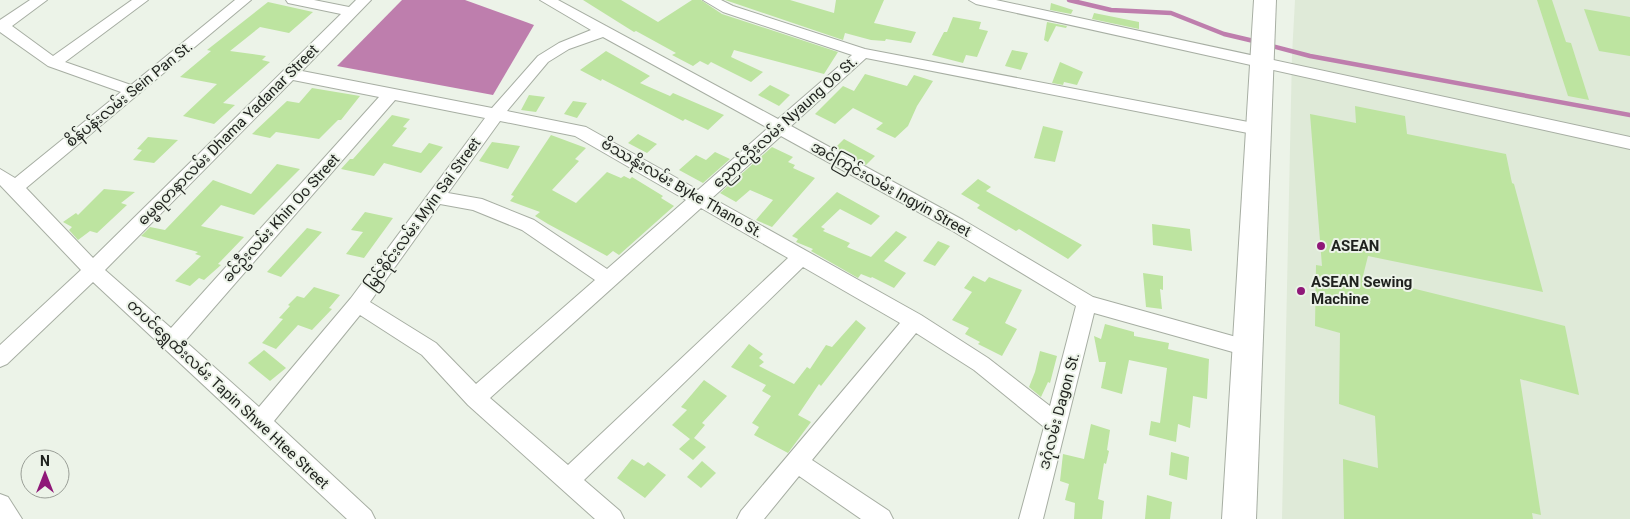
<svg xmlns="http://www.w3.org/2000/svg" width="1630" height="519" viewBox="0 0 1630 519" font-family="Roboto,'Noto Sans Myanmar',sans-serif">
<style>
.built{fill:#dfead8}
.water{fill:#be7ead}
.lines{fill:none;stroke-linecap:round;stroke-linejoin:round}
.stream{stroke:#be7ead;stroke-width:4.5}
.building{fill:#bde4a0}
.street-casing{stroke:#a7aea3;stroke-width:2}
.secondary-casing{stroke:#a7aea3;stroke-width:2}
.street{fill:#fff;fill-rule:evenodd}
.secondary{fill:#fff;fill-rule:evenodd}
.poi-dot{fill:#8f1878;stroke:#ecf3e8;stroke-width:2}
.labels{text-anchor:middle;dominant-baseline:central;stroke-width:4;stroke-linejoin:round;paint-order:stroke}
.street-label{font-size:15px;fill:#1f221e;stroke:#ecf3e8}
.poi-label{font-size:15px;font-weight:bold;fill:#1f221e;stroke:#ecf3e8;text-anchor:start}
</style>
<rect width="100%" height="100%" fill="#ecf3e8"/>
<polygon class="built" points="1295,0 1630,0 1630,519 1282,519 1292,55"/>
<polygon class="water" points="402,0 465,0 534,25 493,95 337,66"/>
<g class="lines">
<g class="stream">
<polyline points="1069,0 1111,10 1171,13 1224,34 1258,42"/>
<polyline points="1268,45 1310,56 1630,115"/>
</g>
</g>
<g class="building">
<polygon points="583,0 621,0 658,22 692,0 701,0 722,14 838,52 824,74 734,50 731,57 763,72 751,82 711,62 708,65 700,61 693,66 672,55 676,53 636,31 634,32"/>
<polygon points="725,0 790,0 834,13 836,0 884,0 874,23 916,32 911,43 886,39 885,41 871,40 845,33 843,40"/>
<polygon points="1537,0 1552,0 1566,42 1571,43 1589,100 1568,96"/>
<polygon points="268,2 313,12 289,33 260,27 230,51 266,56 262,60 270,62 223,103 235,105 214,124 183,116 217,84 180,77 211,51 207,50"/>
<polygon points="1051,3 1073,10 1071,14 1050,10"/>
<polygon points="1584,9 1630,17 1630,56 1599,51"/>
<polygon points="1094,13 1139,22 1139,29 1092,19"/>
<polygon points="953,17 981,22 979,29 988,31 977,57 966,55 963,63 932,55 944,32 947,32"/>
<polygon points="1047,22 1067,26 1066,28 1056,26 1048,42 1044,40"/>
<polygon points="1012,50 1028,53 1021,70 1005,66"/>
<polygon points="606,51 650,76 640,83 670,96 673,93 724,115 708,130 685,119 683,121 602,79 601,81 580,70"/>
<polygon points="1060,62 1083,72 1077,85 1064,82 1063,85 1052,83"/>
<polygon points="865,74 907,86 914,75 933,81 917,106 908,126 895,138 876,129 883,123 853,108 835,124 815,114 843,86 854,91"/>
<polygon points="770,85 790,95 779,106 758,95"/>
<polygon points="312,88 360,96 341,120 338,120 319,139 276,132 270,138 252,134 287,101 299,103"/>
<polygon points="529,95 545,97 536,112 521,110"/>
<polygon points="573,101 587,103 577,118 564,114"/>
<polygon points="1355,106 1405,116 1407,134 1506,154 1512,183 1514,184 1543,292 1368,256 1363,276 1565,326 1579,395 1520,379 1541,515 1532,513 1533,519 1344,519 1343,459 1378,468 1375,416 1339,404 1340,333 1315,326 1316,265 1322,266 1310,114 1356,123"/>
<polygon points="392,115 410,119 403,127 407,128 392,146 421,153 429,143 443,147 421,173 384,163 374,176 341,169 350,159 353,159"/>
<polygon points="1043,126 1063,131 1055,162 1034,158"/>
<polygon points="638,134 657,144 647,153 628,143"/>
<polygon points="551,135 586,148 575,159 579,161 552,190 576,203 607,172 621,178 624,176 630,179 632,177 663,196 661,198 674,206 619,255 613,251 607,256 548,224 535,216 540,212 510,201 514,196 511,195"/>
<polygon points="148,137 178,140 154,163 133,160 142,150 137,149"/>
<polygon points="844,139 875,156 866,165 835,148"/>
<polygon points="492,142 520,146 508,169 479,161"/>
<polygon points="772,147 793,157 788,162 795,165 793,168 815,178 772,227 756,220 773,200 750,190 736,202 720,193"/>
<polygon points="715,152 730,159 703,183 679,170 696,155 706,160"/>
<polygon points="277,164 300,169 254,215 221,205 201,226 244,237 218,264 221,265 204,280 199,278 190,286 175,281 201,256 195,254 198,252 141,236 150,227 165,230 213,180 251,194"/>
<polygon points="978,179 991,187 986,191 1082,245 1068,259 1019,229 1016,231 977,208 980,205 961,194"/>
<polygon points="104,189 135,192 121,203 127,205 97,233 90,231 78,240 69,230 72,227 63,222 76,213 78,215"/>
<polygon points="837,192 880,216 871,225 840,209 821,227 825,229 823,231 850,243 847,247 871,257 896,231 907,237 884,261 906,273 894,288 872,277 871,278 861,274 858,278 811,251 813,249 796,242 798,239 792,236"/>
<polygon points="365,212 393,218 364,258 346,254 363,232 351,230"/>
<polygon points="1152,224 1190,229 1192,251 1153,245"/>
<polygon points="307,228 322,232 281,277 267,272"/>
<polygon points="938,241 950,246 935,266 923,261"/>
<polygon points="1143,273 1163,276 1163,290 1160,289 1162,309 1146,307"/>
<polygon points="973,276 985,282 989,277 1022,290 1005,323 1017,329 1002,356 978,344 980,342 965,334 969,328 952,320 972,292 964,288"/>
<polygon points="314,287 340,295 329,308 332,309 312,330 298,325 276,349 262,343 283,319 279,318 290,306 288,305 297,296 304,298"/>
<polygon points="856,320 866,328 821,386 819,384 798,415 811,422 788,453 754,435 759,427 752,423 771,396 762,391 766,385 731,367 749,344 763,354 759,358 764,362 759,366 794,384 807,367 810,369 826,345 832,347"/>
<polygon points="1105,324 1134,332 1134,336 1169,343 1168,349 1209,359 1207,399 1193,396 1190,428 1178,424 1176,442 1149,435 1151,421 1160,423 1167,368 1129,360 1122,394 1101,388 1106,362 1099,362 1094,336 1101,339"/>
<polygon points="264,350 286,368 270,381 248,363"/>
<polygon points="1040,351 1057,356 1050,383 1048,382 1041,397 1029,387 1035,372"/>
<polygon points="704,380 727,396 702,423 705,425 694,438 706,447 693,460 679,449 690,439 672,425 687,410 681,407"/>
<polygon points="1091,424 1110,430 1107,450 1109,451 1106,464 1104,463 1098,499 1104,501 1102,519 1074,519 1075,503 1065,500 1069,484 1060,481 1063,454 1084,459"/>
<polygon points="1171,452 1189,457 1187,480 1169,475"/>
<polygon points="632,459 644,466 648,462 666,475 645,498 617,478"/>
<polygon points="702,461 716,473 701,488 687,477"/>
<polygon points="1147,495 1172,502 1170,519 1145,519"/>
</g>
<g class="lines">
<defs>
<g id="street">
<path d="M30,0H47L12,26L53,56L132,0H148L65,62L131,85L235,0H251L26,188L93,258L341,14L288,3L286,0H314L349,7L356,0H371L302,71L492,108L538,56L559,43L591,30L540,0H558L778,119L852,55L723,12L703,0H721L733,6L865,49L1264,125L1266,129L1264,133L1258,135L866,58L791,126L963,220L1093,297L1247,340L1254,342L1257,348L1254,354L1247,356L1094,313L1043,519H1019L1044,427L974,370L916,333L812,460L889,511L893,519H861L799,476L764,519H737L741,511L900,323L803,267L584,480L620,511L624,519H595L468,405L422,355L360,315L274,421L371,511L375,519H347L93,282L7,364L0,367V345L81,270L0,185V169L15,178L121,92L48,66L0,32V20ZM603,37L768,128L698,190L586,127L507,111L548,62L569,49ZM293,80L379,97L171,328L105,270ZM395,100L485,118L351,298L259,407L185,341ZM500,121L575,136L686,200L607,269L534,220L482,199L448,193ZM781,136L951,230L1076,306L1050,406L988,358L921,315L712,198ZM440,204L473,210L522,230L595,280L476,384L436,343L370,302ZM701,208L788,258L568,465L490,398Z"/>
<polygon points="969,0 996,0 1630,137 1630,149 976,4"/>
<polygon points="0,494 8,497 22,519 0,519"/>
</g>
<polygon id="secondary" points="1254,0 1276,0 1256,519 1222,519"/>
</defs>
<use href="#street" class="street-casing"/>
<use href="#secondary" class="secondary-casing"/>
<use href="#street" class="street"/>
<use href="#secondary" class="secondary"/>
</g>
<g class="poi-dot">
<circle cx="1321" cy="246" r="5"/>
<circle cx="1301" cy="291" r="5"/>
</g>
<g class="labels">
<g class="street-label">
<text transform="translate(129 94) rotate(-39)">စိန်ပန်းလမ်း Sein Pan St.</text>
<text transform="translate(785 122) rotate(-42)">ညောင်ဦးလမ်း Nyaung Oo St.</text>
<text transform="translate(228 135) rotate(-45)">ဓမ္မရတနာလမ်း Dhama Yadanar Street</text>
<text transform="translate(682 188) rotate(30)">ဗိဿနိုးလမ်း Byke Thano St.</text>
<text transform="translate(891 189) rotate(29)">အင်ကြင်းလမ်း Ingyin Street</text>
<text transform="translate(423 214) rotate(-54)">မြင်စိုင်းလမ်း Myin Sai Street</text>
<text transform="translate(281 218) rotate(-48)">ခင်ဦးလမ်း Khin Oo Street</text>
<text transform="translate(228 394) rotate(43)">တပင်ရွှေထီးလမ်း Tapin Shwe Htee Street</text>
<text transform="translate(1059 411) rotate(-75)">ဒဂုံလမ်း Dagon St.</text>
</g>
<g class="poi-label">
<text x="1331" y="246">ASEAN</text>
<text x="1311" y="282">ASEAN Sewing<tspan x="1311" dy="17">Machine</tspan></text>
</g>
</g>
<g transform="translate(45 474)"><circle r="24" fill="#ecf3e8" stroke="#9a9f97"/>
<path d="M0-4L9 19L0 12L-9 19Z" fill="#8f1878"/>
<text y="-8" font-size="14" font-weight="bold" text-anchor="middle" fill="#1f221e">N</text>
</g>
</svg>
